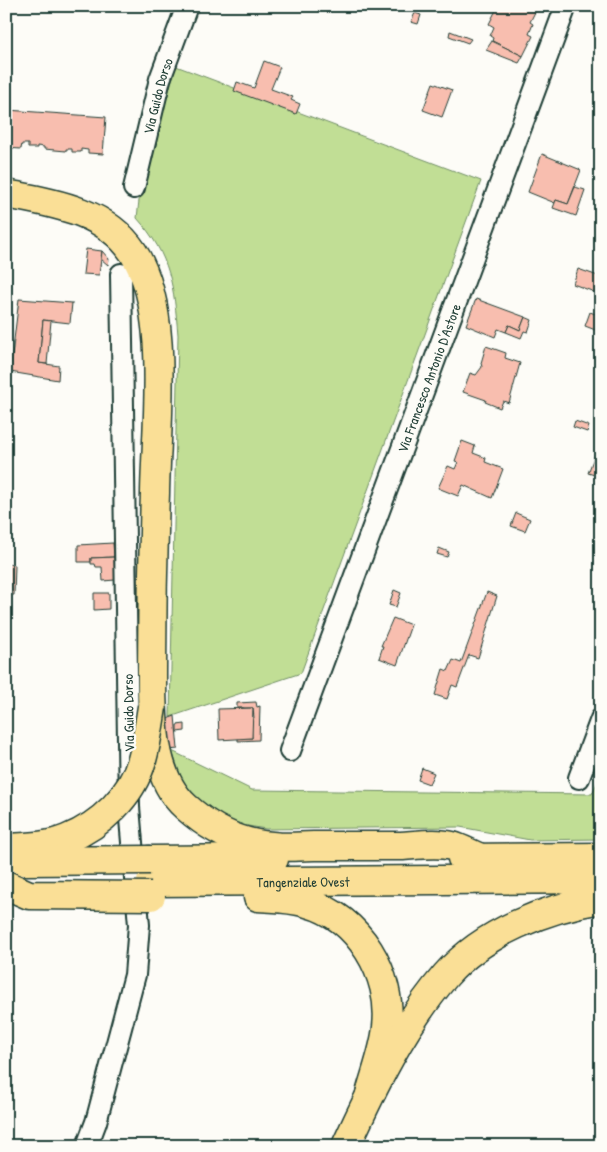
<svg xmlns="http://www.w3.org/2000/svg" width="607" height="1152" viewBox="0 0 607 1152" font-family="'Patrick Hand',sans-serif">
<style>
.green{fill:#c1de95;stroke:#708e64}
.building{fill:#f8beaf;stroke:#1f3d34}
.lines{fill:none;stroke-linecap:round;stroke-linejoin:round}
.minor-casing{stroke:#1f3d34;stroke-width:24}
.highway-casing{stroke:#1f3d34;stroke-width:31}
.minor{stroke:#fdfcf7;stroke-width:20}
.highway{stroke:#fadf96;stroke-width:28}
.highway-bridge-casing{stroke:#1f3d34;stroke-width:31;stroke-linecap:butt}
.highway-bridge{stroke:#fadf96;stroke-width:28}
.labels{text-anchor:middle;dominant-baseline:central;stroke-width:4.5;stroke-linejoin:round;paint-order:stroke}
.street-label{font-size:14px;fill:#1f3d34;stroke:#fdfcf7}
</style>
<rect width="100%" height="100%" fill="#fdfcf7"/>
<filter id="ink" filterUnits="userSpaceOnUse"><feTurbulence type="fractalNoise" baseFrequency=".02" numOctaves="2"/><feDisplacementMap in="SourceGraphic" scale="10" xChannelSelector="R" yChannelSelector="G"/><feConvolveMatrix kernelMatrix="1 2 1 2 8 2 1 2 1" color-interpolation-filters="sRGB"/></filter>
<g filter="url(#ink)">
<g class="green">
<path d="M176,66L481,181L301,673L170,717L178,335C174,287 171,256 137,218L140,192Z"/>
<polygon points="172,751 252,790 592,794 601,774 601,839 530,840 460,827 266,829 230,823 204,809 183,783"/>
</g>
<g class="building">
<polygon points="498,6 538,6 530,22 533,24 529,34 533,36 523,56 492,41 493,38 490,36 494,27 489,24"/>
<polygon points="415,13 421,15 418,24 411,22"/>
<polygon points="450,31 471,39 468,43 449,36"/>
<polygon points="492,41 523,56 519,63 486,50"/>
<polygon points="264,61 280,67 271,89 293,97 291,100 300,104 296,114 234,91 237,82 254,88"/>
<polygon points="433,83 452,90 442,117 423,110"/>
<polygon points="7,110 106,117 103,154 88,153 88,150 81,149 81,152 72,152 72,149 66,149 66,151 44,149 44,147 37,146 37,148 28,148 28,144 22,144 21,149 6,148"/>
<polygon points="542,154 581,170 568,204 556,200 555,203 528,192"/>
<polygon points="575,187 585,190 576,216 553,208 556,200 568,204"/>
<polygon points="86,249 102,251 99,275 83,274"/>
<polygon points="102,251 109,259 108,265 101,259"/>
<polygon points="578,269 601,277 601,289 597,293 573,284"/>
<polygon points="19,299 72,303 70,323 43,320 39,363 59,366 58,380 10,372"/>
<polygon points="476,299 525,317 520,330 509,325 506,332 498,329 495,337 466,325"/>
<polygon points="590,312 601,316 598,331 585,326"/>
<polygon points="525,317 532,320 528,332 524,331 521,338 506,332 509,325 520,330"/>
<polygon points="43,320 51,321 47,364 39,363"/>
<polygon points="486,346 506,353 505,358 520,363 509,403 503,401 500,408 485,402 486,400 463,392 470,373 476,375 482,367 481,363"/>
<polygon points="575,421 589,426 587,432 573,427"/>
<polygon points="601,439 601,477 588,473"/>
<polygon points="462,441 475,446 473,453 486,458 485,462 503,469 492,498 463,485 458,496 438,488 448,466 455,469 458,462 455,461"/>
<polygon points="516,513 530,519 525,531 511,526"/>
<polygon points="113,543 114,557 91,558 91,562 78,562 78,545"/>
<polygon points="439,548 449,552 447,557 437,554"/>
<polygon points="114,557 115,580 103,581 102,567 96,567 95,564 91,564 91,558"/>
<polygon points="6,564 15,565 14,595 8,595 6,620"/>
<polygon points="394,590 401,593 396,607 389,605"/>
<polygon points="487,592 497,596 478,658 469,655 457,687 452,685 447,699 435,695 443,669 448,671 453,660 461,663"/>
<polygon points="94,593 109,593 109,609 94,610"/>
<polygon points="393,618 411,625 397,665 379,658 383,646 381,646"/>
<polygon points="256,702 257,707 260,706 259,740 238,741 238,738 252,738 251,719 254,718 253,708 237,708 237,703"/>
<polygon points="253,708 252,738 219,740 218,709"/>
<polygon points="175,716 178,749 169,750 167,719"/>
<polygon points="185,724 185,731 177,732 177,725"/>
<polygon points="422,768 434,773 429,784 418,780"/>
</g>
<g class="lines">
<defs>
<g id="minor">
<path id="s1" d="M134,188L160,79L187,6"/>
<path id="s2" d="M290,751L566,6"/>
<polyline points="579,778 601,719"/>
<polyline points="87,1146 96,1122 135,975 139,925 129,807 121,274"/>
</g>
<g id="highway">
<path d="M6,194C52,203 105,210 133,252C171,309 156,425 155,493C153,553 152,612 152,672C152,715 151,776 186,807C204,823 225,836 248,842C269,848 293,847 314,846C343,846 372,846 401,846C417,845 438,842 452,846C462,849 471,854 481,858"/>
<polyline points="462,858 601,857"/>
<polyline points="150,860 274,859"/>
<path id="s3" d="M151,882L601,879"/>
<path d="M258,897C274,898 291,898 307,903C359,917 393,975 387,1027C385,1049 376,1072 370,1094"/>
<path d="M346,1146C373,1087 403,1025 446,975C484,932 546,908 601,899"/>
</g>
</defs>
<use href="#minor" class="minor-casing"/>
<use href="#highway" class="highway-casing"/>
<use href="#minor" class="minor"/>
<use href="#highway" class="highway"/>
<defs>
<g id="highway-bridge">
<path d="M6,848C26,847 48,847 67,839C101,825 132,796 142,760C147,743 149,725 152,707"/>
<polyline points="24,861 150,860"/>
<polyline points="6,885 29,895 151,896"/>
</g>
</defs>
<use href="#highway-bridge" class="highway-bridge-casing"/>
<use href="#highway-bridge" class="highway-bridge"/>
</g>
</g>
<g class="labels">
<g class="street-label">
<text stroke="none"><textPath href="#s1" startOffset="95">Via Guido Dorso</textPath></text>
<text stroke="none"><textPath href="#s2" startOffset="398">Via Francesco Antonio D'Astore</textPath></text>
<text transform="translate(128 713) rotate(-91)">Via Guido Dorso</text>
<text stroke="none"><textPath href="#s3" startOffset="152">Tangenziale Ovest</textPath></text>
</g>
</g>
<rect width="607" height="1152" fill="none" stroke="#fdfcf7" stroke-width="25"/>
<rect x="12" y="12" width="582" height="1127" fill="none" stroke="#1f3d34" stroke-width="2" filter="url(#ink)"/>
</svg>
